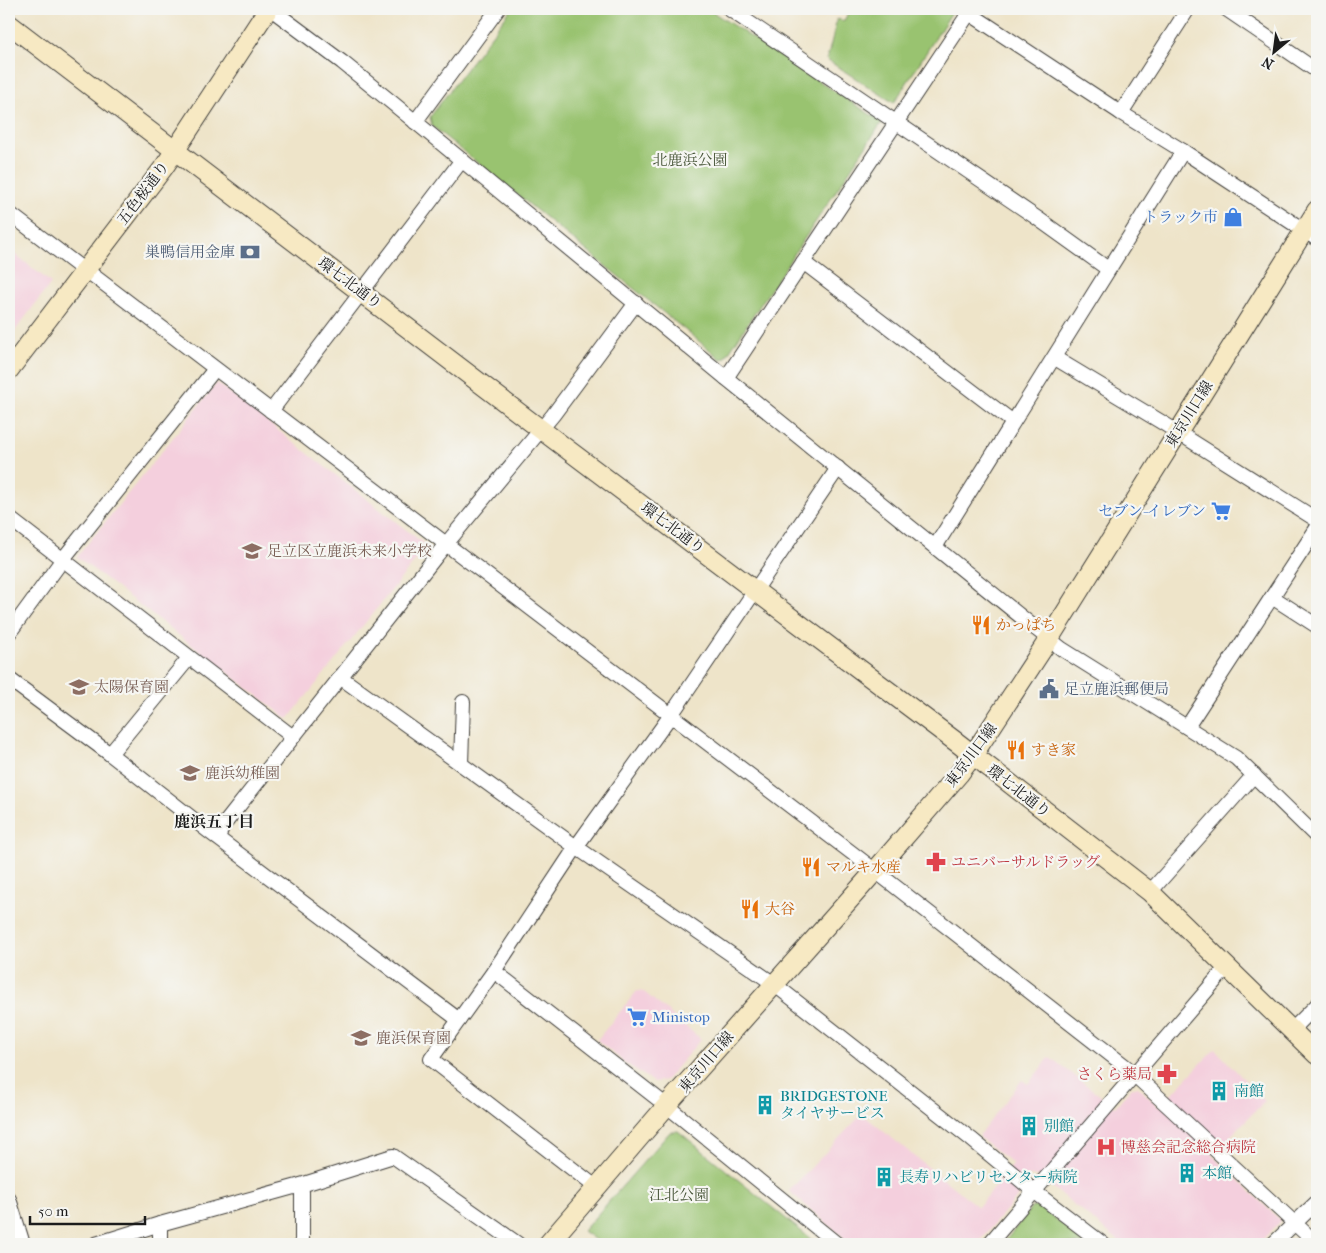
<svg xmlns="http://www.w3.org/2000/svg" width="1326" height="1253" viewBox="0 0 1326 1253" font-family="'IM FELL French Canon','Noto Serif JP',serif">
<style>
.built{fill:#f4cfdd}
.green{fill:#99c36f;stroke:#5a7046}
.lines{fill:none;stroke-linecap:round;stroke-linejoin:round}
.street-casing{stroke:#3c3a36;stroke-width:16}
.secondary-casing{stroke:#3c3a36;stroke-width:21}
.street{stroke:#fff;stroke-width:14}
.secondary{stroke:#f7e9c3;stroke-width:19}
.labels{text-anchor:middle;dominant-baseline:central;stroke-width:4.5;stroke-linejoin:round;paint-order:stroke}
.park-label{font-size:15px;fill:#485639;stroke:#f6f6f2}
.street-label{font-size:15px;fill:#1c1c1c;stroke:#f6f6f2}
.shop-label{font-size:15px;fill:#366cbe;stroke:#f6f6f2;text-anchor:end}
.service-label{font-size:15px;fill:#4e5e75;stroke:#f6f6f2;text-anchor:end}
.education-label{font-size:15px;fill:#785e54;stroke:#f6f6f2;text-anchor:start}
.food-label{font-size:15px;fill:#c56008;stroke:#f6f6f2;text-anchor:start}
.health-label{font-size:15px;fill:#be3a42;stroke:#f6f6f2;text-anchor:start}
.culture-label{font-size:15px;fill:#0d838f;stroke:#f6f6f2;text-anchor:start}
.neighbourhood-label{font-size:16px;font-weight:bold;fill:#1c1c1c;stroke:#f6f6f2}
</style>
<rect width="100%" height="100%" fill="#f6f6f2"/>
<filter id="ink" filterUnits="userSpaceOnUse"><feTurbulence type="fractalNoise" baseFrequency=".02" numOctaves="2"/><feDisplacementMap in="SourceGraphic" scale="10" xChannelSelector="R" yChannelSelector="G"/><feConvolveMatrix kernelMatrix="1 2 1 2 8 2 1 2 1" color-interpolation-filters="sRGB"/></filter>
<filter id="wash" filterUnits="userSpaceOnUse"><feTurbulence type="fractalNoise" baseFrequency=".0096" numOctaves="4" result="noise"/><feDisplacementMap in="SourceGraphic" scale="20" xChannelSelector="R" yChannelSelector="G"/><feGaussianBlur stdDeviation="1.12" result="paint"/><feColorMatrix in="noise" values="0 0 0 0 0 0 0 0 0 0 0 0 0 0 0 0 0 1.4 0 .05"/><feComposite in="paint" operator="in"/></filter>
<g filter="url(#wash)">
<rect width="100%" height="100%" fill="#eee4c9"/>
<g class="built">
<polygon points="9,249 51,283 9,339"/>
<polygon points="217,383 427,546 288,719 77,557"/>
<polygon points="637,991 644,992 701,1039 666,1080 654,1082 625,1063 597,1040"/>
<polygon points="1215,1049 1265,1101 1212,1155 1281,1221 1258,1244 1123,1244 1038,1176 1028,1176 1019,1187 1020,1194 977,1244 851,1244 789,1191 862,1114 978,1207 1013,1164 980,1138 980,1134 1022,1080 1028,1084 1050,1057 1115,1107 1132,1087 1138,1087 1159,1107"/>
</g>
<g class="green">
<polygon points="511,9 708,9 882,122 725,358 721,359 432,126 430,117"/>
<polygon points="850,9 947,9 952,12 894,103 827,60 837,19 844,21"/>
<polygon points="678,1131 817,1244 601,1244 583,1231 670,1132"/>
<polygon points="1032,1207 1040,1207 1088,1244 1003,1244"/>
</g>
</g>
<g filter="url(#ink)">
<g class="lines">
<defs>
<g id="street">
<polyline points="271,9 342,62 390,101 726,378 1035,628 1062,649 1236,758 1317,837"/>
<polyline points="729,9 1037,218 1108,269"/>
<polyline points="963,9 1121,113 1183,151 1317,239"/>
<polyline points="1226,9 1317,71"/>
<polyline points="1121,113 1188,9"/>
<polyline points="415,122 498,9"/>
<polyline points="9,213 85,271"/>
<polyline points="803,262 1013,422"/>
<polyline points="86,270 860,859 1125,1066 1317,1244"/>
<polyline points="1055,358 1163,423 1317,520"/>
<polyline points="726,378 969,13"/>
<polyline points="271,411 462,160"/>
<polyline points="9,518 293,737"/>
<polyline points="935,547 1183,151"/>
<polyline points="1272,597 1317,626"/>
<polyline points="9,633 63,559 215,369"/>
<polyline points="340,677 576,847 774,984 971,1139 1035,1192 1103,1244"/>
<polyline points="9,679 110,754 207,830 459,1020"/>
<polyline points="1187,727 1317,528"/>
<polyline points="110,754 189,658"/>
<polyline points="461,764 463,702"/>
<polyline points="218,838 222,827 437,555 553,415 636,303"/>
<polyline points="1150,892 1254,775"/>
<polyline points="494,971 667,1106 837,1244"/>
<polyline points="1292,1030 1317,1005"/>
<polyline points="301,1185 302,1192 302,1244"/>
<polyline points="597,1188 431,1059 494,971 576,847 671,715 838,468"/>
<polyline points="9,1199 23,1244"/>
<polyline points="96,1244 160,1224 301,1185 393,1156 518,1244"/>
<polyline points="160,1244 160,1224"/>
<polyline points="989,1244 1227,967"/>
<polyline points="1273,1244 1317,1202"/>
</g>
<g id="secondary">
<polyline points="9,24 531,422 959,744 1150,892 1317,1055"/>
<polyline points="9,370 164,167 188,131 268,9"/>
<polyline points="548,1244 675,1096 875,871 959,774 973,755 1049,639 1317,210"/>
</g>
</defs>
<use href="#street" class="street-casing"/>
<use href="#secondary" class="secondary-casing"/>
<use href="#street" class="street"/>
<use href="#secondary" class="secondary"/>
</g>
</g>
<defs>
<symbol id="shop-bare" viewBox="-9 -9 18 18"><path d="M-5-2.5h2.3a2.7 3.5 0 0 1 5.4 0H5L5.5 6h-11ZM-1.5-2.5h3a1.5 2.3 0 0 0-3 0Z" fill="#3f7fe0" stroke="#f6f6f2" stroke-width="2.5" paint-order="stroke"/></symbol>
<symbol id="bank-bare" viewBox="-9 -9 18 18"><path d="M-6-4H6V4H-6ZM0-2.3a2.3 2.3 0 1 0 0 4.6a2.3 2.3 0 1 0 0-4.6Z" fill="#5c6f8a" stroke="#f6f6f2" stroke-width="2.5" paint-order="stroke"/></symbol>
<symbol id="supermarket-bare" viewBox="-9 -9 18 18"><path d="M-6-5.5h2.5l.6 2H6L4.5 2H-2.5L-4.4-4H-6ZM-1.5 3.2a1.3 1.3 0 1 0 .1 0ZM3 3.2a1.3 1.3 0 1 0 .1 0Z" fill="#3f7fe0" stroke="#f6f6f2" stroke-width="2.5" paint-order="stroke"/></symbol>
<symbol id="school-bare" viewBox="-9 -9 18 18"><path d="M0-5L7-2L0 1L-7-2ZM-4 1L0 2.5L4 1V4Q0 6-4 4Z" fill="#8d6e63" stroke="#f6f6f2" stroke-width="2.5" paint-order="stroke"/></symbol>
<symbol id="restaurant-bare" viewBox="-9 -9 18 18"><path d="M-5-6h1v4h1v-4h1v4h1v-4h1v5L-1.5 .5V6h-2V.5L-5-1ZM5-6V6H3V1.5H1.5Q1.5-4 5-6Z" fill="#e8710a" stroke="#f6f6f2" stroke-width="2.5" paint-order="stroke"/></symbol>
<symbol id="civic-bare" viewBox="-9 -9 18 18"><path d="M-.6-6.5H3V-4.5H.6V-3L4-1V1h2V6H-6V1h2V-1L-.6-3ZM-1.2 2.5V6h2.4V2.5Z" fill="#5c6f8a" stroke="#f6f6f2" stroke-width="2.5" paint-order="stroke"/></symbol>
<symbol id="pharmacy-bare" viewBox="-9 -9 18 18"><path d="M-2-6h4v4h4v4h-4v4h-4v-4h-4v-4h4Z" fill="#e0444e" stroke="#f6f6f2" stroke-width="2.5" paint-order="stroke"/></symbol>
<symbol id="building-bare" viewBox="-9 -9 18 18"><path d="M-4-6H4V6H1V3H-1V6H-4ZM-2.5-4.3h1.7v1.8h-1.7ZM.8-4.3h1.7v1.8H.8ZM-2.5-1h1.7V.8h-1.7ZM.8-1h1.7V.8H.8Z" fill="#0f9aa8" stroke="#f6f6f2" stroke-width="2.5" paint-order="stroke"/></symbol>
<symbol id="hospital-bare" viewBox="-9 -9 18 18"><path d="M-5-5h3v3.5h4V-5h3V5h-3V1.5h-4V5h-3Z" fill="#e0444e" stroke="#f6f6f2" stroke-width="2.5" paint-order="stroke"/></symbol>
</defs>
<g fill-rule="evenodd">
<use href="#shop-bare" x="1219" y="203" width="28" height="28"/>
<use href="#bank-bare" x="236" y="238" width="28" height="28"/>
<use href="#supermarket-bare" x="1207" y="497" width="28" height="28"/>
<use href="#school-bare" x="238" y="537" width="28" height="28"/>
<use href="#restaurant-bare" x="967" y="611" width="28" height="28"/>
<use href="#school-bare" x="65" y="673" width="28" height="28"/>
<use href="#civic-bare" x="1035" y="675" width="28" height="28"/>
<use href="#restaurant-bare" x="1002" y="736" width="28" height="28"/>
<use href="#school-bare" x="176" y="759" width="28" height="28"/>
<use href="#pharmacy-bare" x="922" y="848" width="28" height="28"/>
<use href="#restaurant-bare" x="797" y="853" width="28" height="28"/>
<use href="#restaurant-bare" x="736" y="895" width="28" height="28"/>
<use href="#supermarket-bare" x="623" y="1003" width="28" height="28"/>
<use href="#school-bare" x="347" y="1024" width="28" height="28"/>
<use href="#pharmacy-bare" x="1153" y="1060" width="28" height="28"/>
<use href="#building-bare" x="1205" y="1077" width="28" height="28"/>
<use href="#building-bare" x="751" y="1091" width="28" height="28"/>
<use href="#building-bare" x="1015" y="1112" width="28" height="28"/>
<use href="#hospital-bare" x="1092" y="1133" width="28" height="28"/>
<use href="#building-bare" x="1173" y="1159" width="28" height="28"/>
<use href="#building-bare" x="870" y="1163" width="28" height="28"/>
</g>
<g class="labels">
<g class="park-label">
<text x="690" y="160">北鹿浜公園</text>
<text x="679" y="1195">江北公園</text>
</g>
<g class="street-label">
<text transform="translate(143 193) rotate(-53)">五色桜通り</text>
<text transform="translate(350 283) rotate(37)">環七北通り</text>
<text transform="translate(1189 414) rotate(-58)">東京川口線</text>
<text transform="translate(673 528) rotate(37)">環七北通り</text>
<text transform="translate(971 755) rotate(-53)">東京川口線</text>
<text transform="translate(1019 791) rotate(38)">環七北通り</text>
<text transform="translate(706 1062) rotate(-49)">東京川口線</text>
</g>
<g class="shop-label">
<text x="1218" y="217">トラック市</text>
<text x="1206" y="511">セブン-イレブン</text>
<text x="652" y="1017" text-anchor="start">Ministop</text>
</g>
<g class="service-label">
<text x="235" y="252">巣鴨信用金庫</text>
<text x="1064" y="689" text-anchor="start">足立鹿浜郵便局</text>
</g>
<g class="education-label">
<text x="267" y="551">足立区立鹿浜未来小学校</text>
<text x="94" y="687">太陽保育園</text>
<text x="205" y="773">鹿浜幼稚園</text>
<text x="376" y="1038">鹿浜保育園</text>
</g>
<g class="food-label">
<text x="996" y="625">かっぱち</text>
<text x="1031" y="750">すき家</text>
<text x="826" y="867">マルキ水産</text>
<text x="765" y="909">大谷</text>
</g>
<g class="health-label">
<text x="951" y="862">ユニバーサルドラッグ</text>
<text x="1152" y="1074" text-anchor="end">さくら薬局</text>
<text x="1121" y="1147">博慈会記念総合病院</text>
</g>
<g class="culture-label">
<text x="1234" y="1091">南館</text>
<text x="780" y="1096">BRIDGESTONE<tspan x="780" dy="17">タイヤサービス</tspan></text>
<text x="1044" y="1126">別館</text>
<text x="1202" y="1173">本館</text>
<text x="899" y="1177">長寿リハビリセンター病院</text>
</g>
<g class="neighbourhood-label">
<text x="214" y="821">鹿浜五丁目</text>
</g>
</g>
<rect width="1326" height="1253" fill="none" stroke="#f6f6f2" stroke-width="30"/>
<g transform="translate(1274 52) rotate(209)" stroke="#f6f6f2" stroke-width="4" paint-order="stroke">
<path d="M0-4L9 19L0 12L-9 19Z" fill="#1c1c1c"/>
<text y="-8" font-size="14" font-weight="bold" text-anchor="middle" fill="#1c1c1c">N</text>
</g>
<path d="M30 1216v8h115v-8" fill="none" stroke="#1c1c1c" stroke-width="2.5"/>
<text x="38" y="1216" font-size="15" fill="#1c1c1c" stroke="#f6f6f2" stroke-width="4" paint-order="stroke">50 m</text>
</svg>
